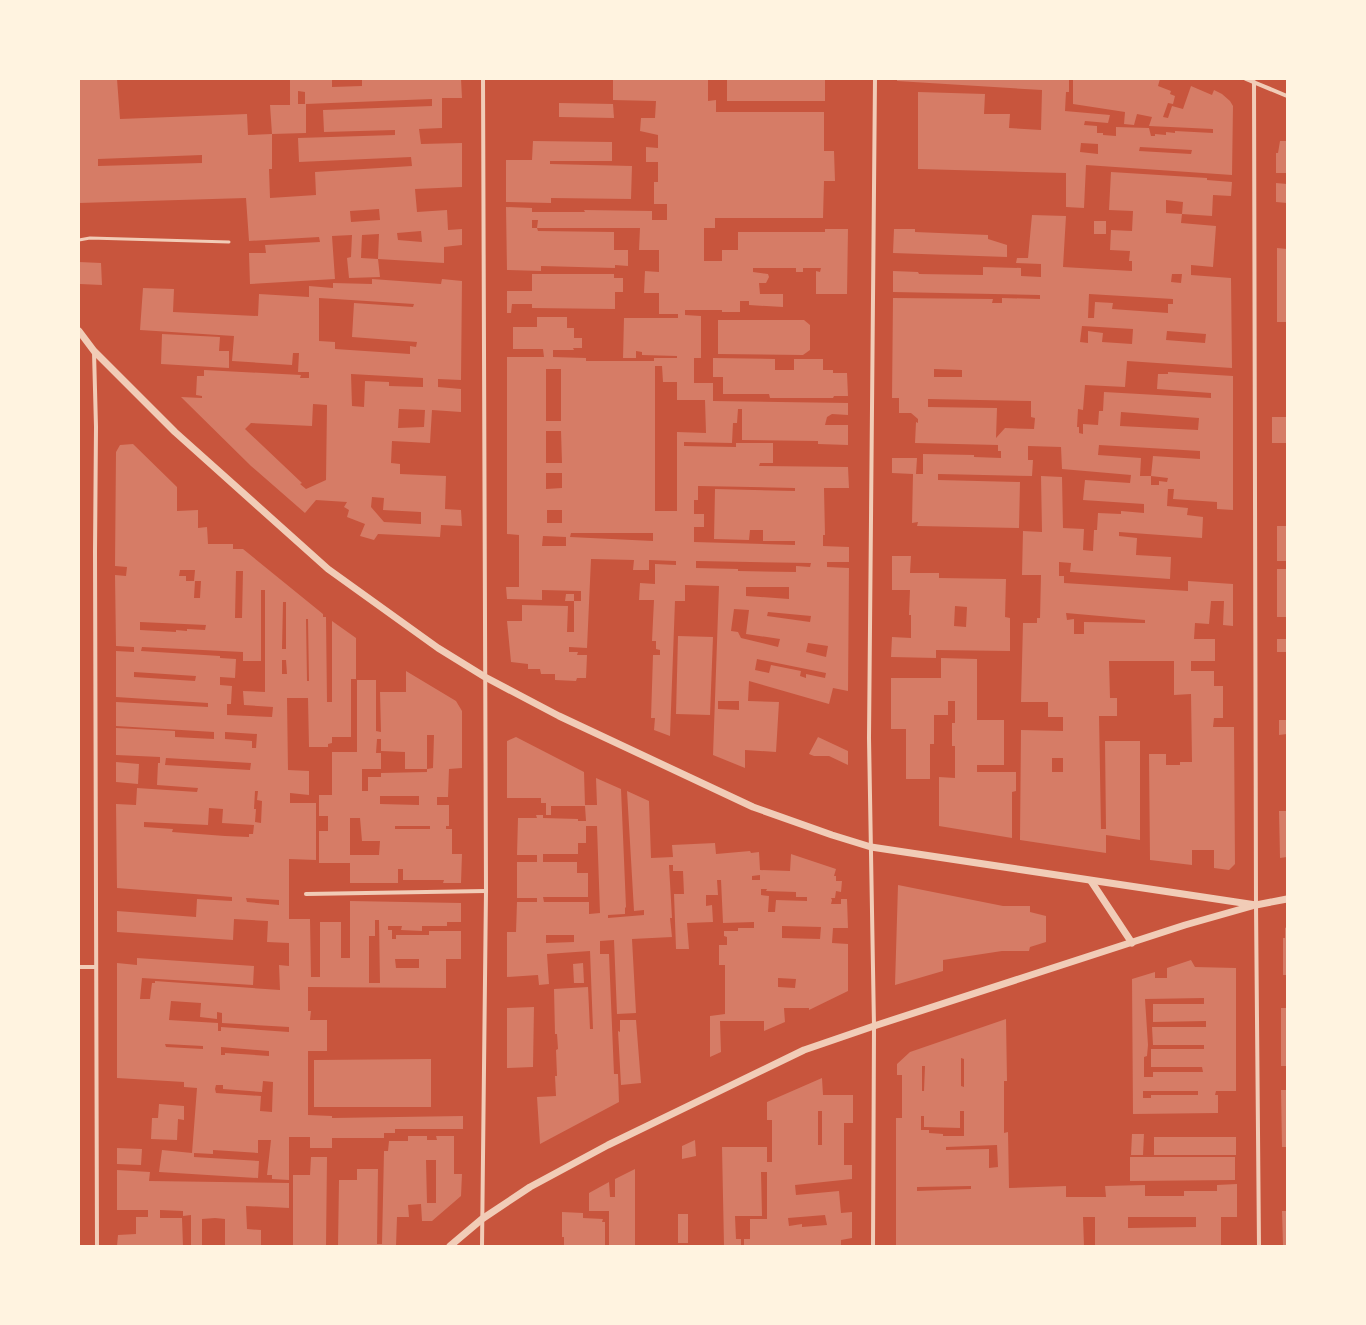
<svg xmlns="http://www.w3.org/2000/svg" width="1366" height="1325" viewBox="0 0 1366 1325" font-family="Figtree,sans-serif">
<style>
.building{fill:#d67c66;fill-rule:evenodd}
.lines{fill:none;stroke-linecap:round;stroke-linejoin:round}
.service{stroke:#f1ccb7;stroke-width:3}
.minor{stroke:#f1ccb7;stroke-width:4}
.tertiary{stroke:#f1ccb7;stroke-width:7}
</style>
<rect width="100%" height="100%" fill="#c8553d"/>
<g class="building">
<path d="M79,79H117L120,119L247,114L248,135L272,134V169H269L270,198L316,195L315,172L412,166L411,157L299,162L298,138L395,135V130L324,132L323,110L432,106V99L306,104V133L272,134L270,105H290V79H332V87L362,86V79H461L462,98H442V128L419,129L421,144L462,143V187L415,189L417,212L447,210L448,230L462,229V245L444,247V263L378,259L379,234L362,235L361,258L378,259L380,277L349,278L347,258L351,257L352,235L332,236L335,279L250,284L249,253H266L265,245L320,242L319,237L249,241L246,198L79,203ZM298,91L305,92V104H298ZM202,155V163L98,166V159ZM379,209L380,220L351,222L350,211ZM421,231L422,242L398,240L397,233Z"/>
<path d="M613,79L708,80V101L716,100V112H824V151H834L835,181H824L823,218H715V228H704V261H722V250H738V232H825V229H848L847,294H816V271L820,272L821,268H803V272H796V268H753V272L768,274L769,277L766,283H759L760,294H783V307L749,305V301H740V312H722V310H685V315L701,316V358H694V383H713V401L848,403V415L832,414L827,417L825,425H848V445L818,444V441L742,440V409H738L737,423H733L732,443L684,442V446L736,447V443H773V463H760L759,466L848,467L849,488H824L825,535H823V546L849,547V562H827V567L849,568L848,691L833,688L829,704L749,681L748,701L779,702L776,752L745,750V768L713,755L719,586L685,585V601H675L670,736L654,730L655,718H651L653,655H660V650L656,649V641H652L654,600H639L640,583L655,584V564L676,565V561L649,560V570H633L634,560L591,559L587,648L569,647V652H578L577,655H587L586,678H577L576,681L555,680V674H541L540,669H528V664L511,662L507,621H522V605L568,606L567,632H574V601H565L566,594H574V601H581V591L542,590V600L507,599L506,587H519V535L507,534V357H544L543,349H513V327H537V317H567V328H574V338H582V348H573L574,350H553V357L586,358V361H654V358H677V356L642,355V352L636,351V358H623L624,318H678V314H659V293H644L645,271L659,272V250H639L640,228H537L538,220H532V228H537L538,231L614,232V250H628V266L615,265V268L541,266V271L507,270L506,207L532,208V212H585L584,210L652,211V220H667V204H654V182H658V162H646V147L658,148V135L640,131L641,118H655L656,101L613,100ZM655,366H662L663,382H677V400H705L706,433L677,432V511H655ZM546,369H561V421H546ZM546,431H561L562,463H546ZM546,473H562V488L546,489ZM698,486L795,488V491L715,489L714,539L749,540L750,530H763V541H795V545L694,542V527H704V514H694V500H698ZM547,510H562V523H547ZM571,533H653V541L570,537ZM543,536L566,537V546H542ZM696,561L811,563L810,567L796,566V572L738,571V569L696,568ZM746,587H789V599L746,596ZM734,609L749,610L746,634L780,639L778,647L741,638L738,632L731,631ZM768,612L811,616L810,622L767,616ZM808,643L828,646L826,657L806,652ZM757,659L826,673L825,678L806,674V678L800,676L801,671L771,665L769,673L755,670ZM718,701H739V710L718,709Z"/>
<rect x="727" y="79" width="98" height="22"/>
<path d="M897,79H1069V92H1066L1065,111L1110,115L1108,123L1085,121L1084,125L1097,126V133H1103V135L1116,136V127L1149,128L1151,136H1155V134L1166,135V132L1175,133V131L1213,133V129L1149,126L1152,117L1137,114L1134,125L1124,124L1125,112L1073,104V79H1160L1158,86L1171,91L1170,94L1175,96L1173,104L1168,103L1163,117L1168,118L1172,106L1183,109L1191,86L1212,95L1214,90L1222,94L1230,101L1233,106L1232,175L1086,165L1084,208L1066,207V173L918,169V92L985,94L984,114H1010L1009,128L1041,130L1042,90L897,81ZM1081,143L1098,144V154L1080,152ZM1140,147L1192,150L1191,154L1139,151Z"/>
<polygon points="559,103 613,104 614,118 559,117"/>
<polygon points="533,141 612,142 612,161 550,161 550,164 632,166 631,199 551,198 551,203 506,202 506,160 532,160"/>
<polygon points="1280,141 1287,141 1287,173 1276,173 1276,153 1278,153"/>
<path d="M1111,172L1207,178V180L1232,182L1231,196L1213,195L1212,216L1182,214L1183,202L1166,200V213L1182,214L1181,223L1216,226L1213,267L1191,265V275L1231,278L1232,368L1127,361L1125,387L1085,385L1083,410L1078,409L1077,427H1079V433L1083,434V424L1098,425L1099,411H1103L1104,392L1211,398V393L1157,389L1158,374H1168V372L1233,376V510L1217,509V502L1173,499L1174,489H1168L1167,506L1188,508L1187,515L1203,517L1202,538L1119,532V536L1137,538L1136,555L1171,557L1170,579L1070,572L1071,563L1059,562V576H1064V583L1188,591V581L1233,584V626L1223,625L1224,601H1211L1209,624L1195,623L1194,639H1215V661H1191V671H1214V686H1223V718H1214L1213,727H1234L1235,864L1229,870L1214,868V850H1192V865L1150,860L1149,754H1166V765H1180V762H1192L1191,694L1174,695V661H1109L1110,698H1117V716H1099L1101,829H1106L1105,741H1140V840L1106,835V853L1020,840L1021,730L1063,731V717H1048V702H1021L1023,623H1037V618H1040L1041,575H1022L1023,531L1042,532L1041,476L1062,477L1063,528L1084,529L1083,550L1093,551L1094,530H1097L1098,513L1121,514V511L1144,513V504L1083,500L1085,480L1130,483L1131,475L1062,469L1061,447L1028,446V460H1033L1032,476L938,474V480L1020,482L1019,528L917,526L918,522L912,523L913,474L892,473V458H917L916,474H923V454L974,455V457L1001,458V451H998V445L915,443L916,422L918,423V419L911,413H899V398H892L893,298L993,299L992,303H1002V298L1040,299V295L893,292V271L918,272L919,274L983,275V267L1021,268V276L1041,277V264L1016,263L1017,258H1028L1032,215L1066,216L1063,267L1132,271V261H1129L1130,251L1110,250L1111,230L1132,231L1133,211L1109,210ZM1172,274H1182L1181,283L1171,282ZM1089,294L1173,299V304H1168V313L1112,309L1113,303L1095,302L1094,318H1088ZM1082,326L1133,329L1132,344L1102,342L1103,333L1088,331V343L1080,342ZM1167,331L1206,334L1205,343L1166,340ZM934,369L962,370V377H934ZM928,399L1031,401V417L1035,418L1034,429L1005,428L996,438L997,408L928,407ZM1121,412L1199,418L1198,430L1120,426ZM1099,445L1200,451V459L1153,456L1151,476L1168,478L1167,482L1159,481V485H1151V476H1140L1141,458L1098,455ZM1066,613L1145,620V623L1084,622V634H1074V619L1067,620ZM1052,758H1063V772H1052Z"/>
<polygon points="1276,183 1287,184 1287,203 1276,202"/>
<rect x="1094" y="221" width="12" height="13"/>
<polygon points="894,229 915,229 915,232 988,235 988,239 1007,245 1007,257 893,253"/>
<polygon points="1277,248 1287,249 1287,322 1277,322"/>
<polygon points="79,262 101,263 102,285 80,284"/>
<polygon points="532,274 614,274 614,278 623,278 623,292 615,292 615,309 532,308 532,304 512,304 511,313 507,313 507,291 532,291"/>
<path d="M372,279L441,284L442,279L462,281L461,380L438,379V387L461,389V412L432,410L430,443L392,441L391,463L400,464V474L446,476L445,509L461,510L462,526L441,525L440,537L378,534L374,540L360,536L365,524L347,517L349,510L344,507L347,502L316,500L305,513L251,466L181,397L202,398V396L196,395L197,376H204V370L301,375L300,378H309V372H298L299,353H293L292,365L232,361L234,336L140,330L143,288L174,289L173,312L258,316L259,294L309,297V286L333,288V283L372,284ZM319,298L414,304L413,307L354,303L352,337L417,342L416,347L410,346V354L335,349V342L319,341ZM351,374L423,378V387L389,386V382L365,381L364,407L352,406ZM313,404L327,405L326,480L306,489L300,484L302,483L245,429L251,423L312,426ZM399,409L425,410L424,427L398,428ZM372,497L384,498L383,510L421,512V524L384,522L371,507Z"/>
<polygon points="718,320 804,320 810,325 810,350 803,355 718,354"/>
<polygon points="162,334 220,337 219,351 229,351 229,368 161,364"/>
<polygon points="713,358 775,359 775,370 794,370 794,359 823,359 823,370 833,370 833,373 847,373 848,396 834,396 833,398 770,398 769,394 723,394 723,377 713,377"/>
<rect x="1272" y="417" width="15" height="26"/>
<path d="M133,444L177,487V511L198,510V528L207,527L208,544H233V549H243L323,614V617H326L327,702H332V621L356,638V679H351V737H332V743L328,744V747H309L308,698H287L288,770L309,771V795L290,793V803H316V860L289,859V919H310L311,977H320V922H341V958H350V901L461,903V922H447V926H422V931L401,930L402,926H388V930H392V939H396V935H429V931H461V959H446V988L308,987V1011H311L310,1020H327V1051H308V1115L332,1116V1118L463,1116V1129H395V1133H384V1138H332V1148H310V1137H289V1180L272,1179V1175H267L271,1140H258V1153L213,1150V1154L194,1153V1157L259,1161L258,1178L159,1172L162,1150L192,1153L197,1088L184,1087V1082L117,1078V963L137,965V958L254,966L253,985L142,978L140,999H150L152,983H155V981L280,990L279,965L289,966V943L267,942L268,921L234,919L233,940L117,932V911L196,917L197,899L232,901V897L117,888L116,804L136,805L137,788L197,792L198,788L157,785L158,763H160V757L116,755V728L175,731V737L214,739V732L116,726V702L208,707V703L116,697V651L134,652V647L116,646L115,575L126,576L127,567L115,566L116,452L120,445ZM180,570H195L194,581H201L200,598H194L195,581H186V576H179ZM236,571H243L242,618H235ZM261,590H265V692L243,691L244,705L273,707L272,717L227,715V704H231L232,686L220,685V677L235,678L236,659L220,658V656L141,651L142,647L243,652V661H261ZM283,602H286V649H282ZM306,619H308L309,681H307ZM140,622L206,625L205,630L187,629V631L176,630V632L140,630ZM282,660H286L287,674H282ZM134,672L196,676L195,681L134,677ZM225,732L257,734L256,748H252V741L225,739ZM166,758L251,763L250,770L165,765ZM255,791H258L257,800L262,801L261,823L255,822L256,809H254ZM209,808L223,809L222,823L254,825L253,834H249V837L225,836L172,832L173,829L144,827V822L208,825ZM246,898L279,900V905L247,902ZM375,920H379L380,983H369V936H375ZM395,959H419V968H396ZM171,1001L201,1003L200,1017L217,1019V1012L222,1013V1023L289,1027V1032L221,1027V1031H218V1023L169,1020ZM165,1044L203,1046V1049L166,1047ZM221,1047L269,1051V1056L225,1053V1055H221ZM263,1081L273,1082L272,1112L260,1111L261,1096L216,1093L215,1089L216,1085H223V1089L262,1092Z"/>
<rect x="1277" y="526" width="10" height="35"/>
<path d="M892,556H911L910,573H939V578L1006,579L1005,617L1010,618V651L936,650V658L891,657L892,637L911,638V615H909L910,590H892ZM955,606L967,607L966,627L954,626Z"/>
<rect x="1277" y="569" width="10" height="48"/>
<polygon points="678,636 713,637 710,715 676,714"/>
<rect x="1277" y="639" width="10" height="13"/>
<polygon points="941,658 977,659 977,720 1004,720 1004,765 977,765 977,772 1016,772 1016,791 1012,792 1012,838 939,826 939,777 955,778 955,746 952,746 952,723 955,723 955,701 948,701 948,715 934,715 934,744 930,744 930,779 906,779 906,729 891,729 891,678 941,678"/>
<path d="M406,671L456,701L462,711V768L449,769L448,797H437V805H449V826H446V829H452V854H462L461,883H443L444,880H403V869H398V883H350V863H319V831H328V816H319V795H332V752H357V680H376V731L381,732L380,692H406ZM427,735H434L433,768L427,769V772L381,773V777H368V791H362V769H381V753H376L377,739H381V751L405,752V769H427ZM380,796H419V805L380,804ZM350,818H360L362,841H380L379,855H350ZM395,826H430V829H395Z"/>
<polygon points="1279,720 1287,720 1287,734 1279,735"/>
<path d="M516,737L584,772L585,805H597L596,778L621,789L626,907L625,908V914L608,915V918L644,915V910L634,911L627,791L649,801L651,858L673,857L672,845L715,843L716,854L750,851L751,853L759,852L760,870L790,871L791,854L836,869L834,876H836V881H842L841,892L836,891L835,898H831L832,900L831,904H841V899H847L848,928H833L832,943L848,944V991L809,1010V1008H784L785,1022L764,1031V1021H720L721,1052L710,1057V1016L725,1014V965H719V945H727V937L724,936V931H738V928H754V922L723,923L721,880H717L718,895H706V906L712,905L713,922L687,923L689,949H676L674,894H684L683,871H673V865H669L672,918H670L672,937L632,939L636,1013L617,1014L614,940L600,941V954H609L614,1074H618L619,1102L540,1144L537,1097L556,1096L555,1076H557L556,1050L558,1049L557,1034H555L554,989L588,987L590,1029H593L590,951L547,954L549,984L539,985L538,975L507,977V932H516L517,902H537V898H517V862H537V855H517L518,818H537L536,815H543V818L578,819V821H586L585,806H551V815H546V803H541V798H507V741ZM586,826H597L600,913L589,914V902H544L543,897H588V873H577V862H543V854H578V843H586ZM760,875V880H752V876ZM761,889H767L766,891L796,892V897H807V901L776,900L775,912H768L769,896L761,895ZM782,926L821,927L820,939L782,938ZM546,935H574V942L546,943ZM778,978L796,979L795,988L778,987Z"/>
<polygon points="818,737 848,751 848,765 829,756 814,756 809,754"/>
<polygon points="116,762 139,764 138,784 116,782"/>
<polygon points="1279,811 1287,811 1287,857 1280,858"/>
<polygon points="898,885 1003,906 1030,906 1030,912 1046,916 1046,942 1030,947 1029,951 1002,951 943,960 943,971 895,985"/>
<polygon points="1287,927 1287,975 1283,975 1283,938 1285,938 1285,928"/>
<path d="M1191,960L1195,967L1236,968V1091H1216L1215,1095H1218V1113L1133,1114L1132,979L1155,972V978H1167V968ZM1204,998V1004H1153V1022L1206,1021V1027H1152L1153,1045H1204V1049H1151V1067H1202L1203,1072H1153V1077H1144V1057L1147,1056L1148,1045L1145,999ZM1143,1091H1198V1095H1151V1098H1143Z"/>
<polygon points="583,963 584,983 574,983 573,964"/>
<polygon points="534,1007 533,1067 507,1068 507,1008"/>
<rect x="1281" y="1008" width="6" height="58"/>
<path d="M1006,1019L1007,1081H1004V1133L1008,1132L1009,1188L1066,1186V1197H1106L1105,1186L1145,1185V1196H1184V1191H1217V1185L1237,1184V1217H1221V1246H1095V1217H1083L1084,1246H896V1118H902V1075H897V1064L910,1052ZM961,1058L964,1059V1087L961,1086ZM922,1066H925L924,1091H922ZM960,1111H964V1136H943V1134L929,1133V1130H921V1116H924V1127L960,1128ZM997,1145L998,1167L989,1168V1149L946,1150V1147ZM971,1186V1189L917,1191V1187ZM1128,1217H1196V1227L1128,1228Z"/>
<polygon points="620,1020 636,1020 641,1083 621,1085 618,1031 620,1032"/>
<polygon points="431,1059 431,1107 314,1107 314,1060"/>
<path d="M822,1078L823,1095H853V1123H844V1165H852V1179L795,1185L796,1195L839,1191L841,1213L852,1212V1238L841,1240V1246H744V1239H750V1219H767V1172H761L762,1216H735L736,1239H741V1246H724L722,1147H767V1162H772V1120H767V1102ZM818,1111H822V1145H818ZM825,1215L827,1225L802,1227V1224L789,1226L788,1218Z"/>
<polygon points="1281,1090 1287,1090 1287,1147 1282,1147"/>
<polygon points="159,1104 184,1106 184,1120 178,1119 177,1140 151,1139 152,1118 158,1118"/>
<polygon points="1132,1134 1144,1134 1143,1155 1131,1155"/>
<path d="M408,1136H427V1140H437L436,1136H454V1174H462L461,1196L432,1221H422L421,1204L408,1205L409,1217H397L396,1246H338L339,1180H357V1169H378L377,1244H382L384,1151H388L389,1141H408ZM426,1160H436V1203H427Z"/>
<rect x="1154" y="1137" width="82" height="18"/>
<polygon points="695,1140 696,1156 682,1159 682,1146"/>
<polygon points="117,1148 142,1149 141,1165 117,1164"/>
<polygon points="311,1157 327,1157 326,1246 293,1246 293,1175 310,1175"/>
<polygon points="1130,1157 1235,1157 1235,1180 1130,1181"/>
<polygon points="635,1169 635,1246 609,1246 609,1211 589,1211 589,1193 609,1182 610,1197 615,1197 615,1179"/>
<polygon points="117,1170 150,1172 149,1181 289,1183 289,1208 246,1206 247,1229 261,1230 261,1246 225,1246 225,1219 215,1218 202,1219 202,1246 191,1246 191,1215 183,1216 183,1211 160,1210 160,1218 182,1218 183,1246 117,1246 118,1235 136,1234 136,1217 148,1217 148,1210 117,1210"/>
<polygon points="1282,1211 1287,1211 1287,1246 1283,1246"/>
<polygon points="562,1212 583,1213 583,1218 603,1219 602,1222 605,1222 605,1246 564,1246 564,1237 562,1237"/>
<rect x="678" y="1214" width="10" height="29"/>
</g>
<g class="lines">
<polyline class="service" points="79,240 90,238 229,242"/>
<g class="minor">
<polyline points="1246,79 1287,96"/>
<polyline points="1254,82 1256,905 1259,1246"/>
<polyline points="94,352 96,427 95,552 97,1246"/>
<polyline points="306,894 486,891"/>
<polyline points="79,967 96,967"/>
<polyline points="482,1246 486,891 483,79"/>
<polyline points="873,1246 874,1026 869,738 875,79"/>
</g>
<g class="tertiary">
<polyline points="79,331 94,351 175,432 328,569 438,648 485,677 559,716 753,807 832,835 871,847 1256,905 1287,899"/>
<polyline points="1091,881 1132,943"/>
<polyline points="450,1246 482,1219 530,1187 608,1145 804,1050 874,1026 1185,925 1252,906"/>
</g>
</g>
<rect width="1366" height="1325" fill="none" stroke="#fff3e0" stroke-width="160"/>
</svg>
